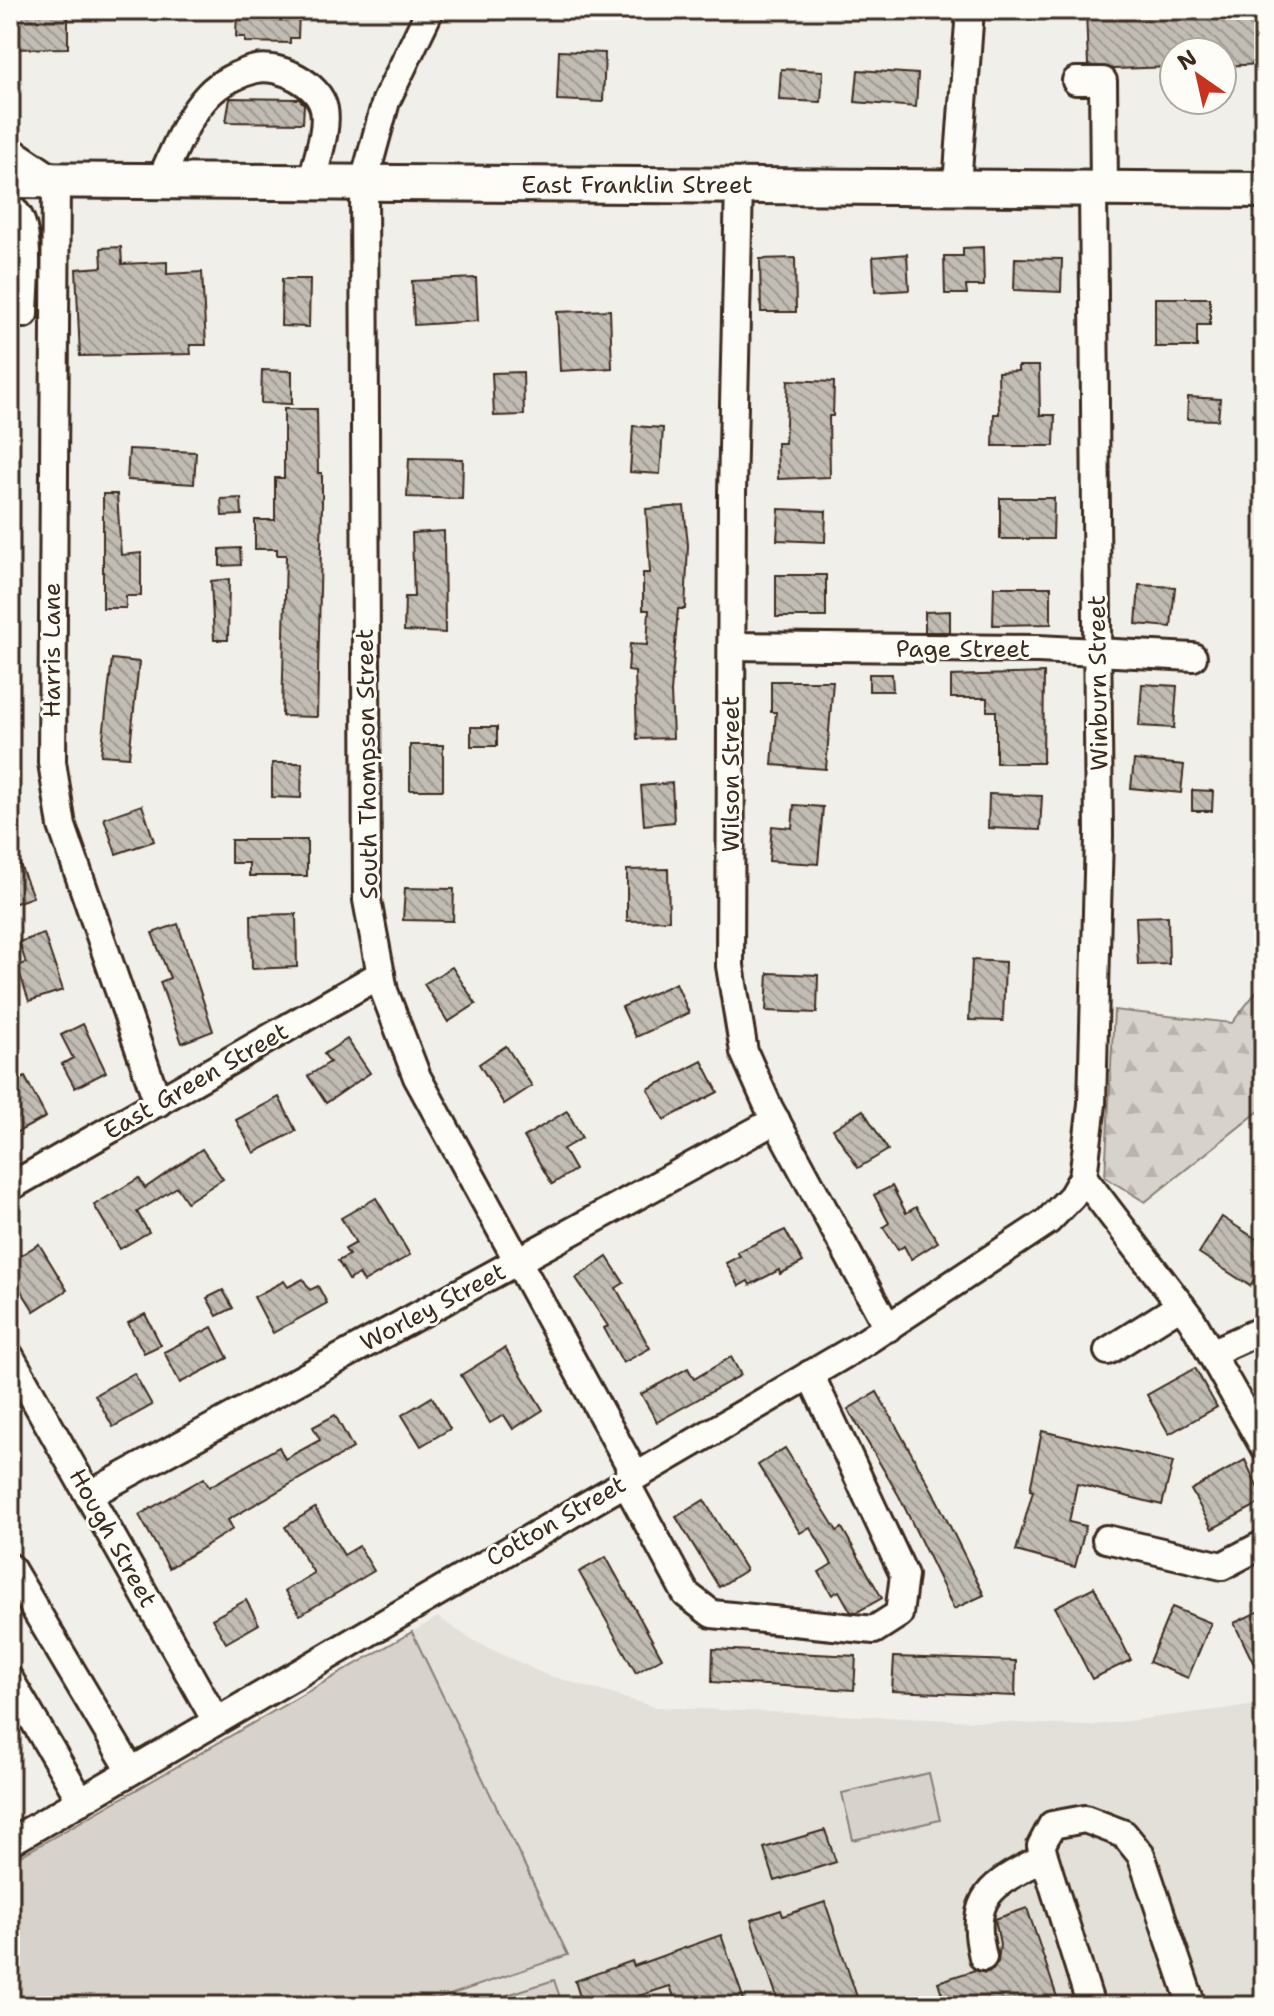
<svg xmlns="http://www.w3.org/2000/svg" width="1274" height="2016" viewBox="0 0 1274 2016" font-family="'Shantell Sans',sans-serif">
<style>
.built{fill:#e3e0da}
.forest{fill:url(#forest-firs);stroke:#897e75;stroke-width:2}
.garden{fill:#d7d2cc;stroke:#897e75;stroke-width:2}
.building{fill:url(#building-back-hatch);stroke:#3b2a1e;stroke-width:2}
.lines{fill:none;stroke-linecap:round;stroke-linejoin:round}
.minor-casing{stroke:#3b2a1e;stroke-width:32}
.major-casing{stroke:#3b2a1e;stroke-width:40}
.minor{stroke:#fdfcf7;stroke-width:26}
.major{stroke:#fdfcf7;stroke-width:34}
.labels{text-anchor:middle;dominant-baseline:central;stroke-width:6;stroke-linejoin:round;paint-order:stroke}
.street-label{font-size:24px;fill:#3b2a1e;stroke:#fdfcf7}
</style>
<defs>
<pattern id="forest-firs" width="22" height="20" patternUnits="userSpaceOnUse" patternTransform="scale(2)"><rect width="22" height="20" fill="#d7d2cc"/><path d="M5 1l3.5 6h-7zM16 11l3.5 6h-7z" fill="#b9b4af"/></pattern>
<pattern id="building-back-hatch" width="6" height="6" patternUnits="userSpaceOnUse" patternTransform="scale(2)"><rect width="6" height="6" fill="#c1bcb4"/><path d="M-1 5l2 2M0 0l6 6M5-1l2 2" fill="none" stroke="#9e9992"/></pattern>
</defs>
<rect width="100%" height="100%" fill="#f1efea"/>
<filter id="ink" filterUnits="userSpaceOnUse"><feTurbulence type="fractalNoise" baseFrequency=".0125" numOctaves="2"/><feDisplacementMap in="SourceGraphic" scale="16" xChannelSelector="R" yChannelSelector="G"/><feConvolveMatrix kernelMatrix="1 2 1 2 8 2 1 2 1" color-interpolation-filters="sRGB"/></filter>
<g filter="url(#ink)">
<polygon class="built" points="438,1617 472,1640 544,1674 655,1707 1087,1726 1264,1704 1264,2006 10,2006 10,1862"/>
<polygon class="forest" points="1264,982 1264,1107 1145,1202 1105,1177 1114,1010 1232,1023"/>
<g class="garden">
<polygon points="412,1632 568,1955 417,2006 10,2006 10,1862"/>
<polygon points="929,1773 940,1820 853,1840 842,1793"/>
<polygon points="554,1980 563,2006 473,2006"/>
</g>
<g class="building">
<polygon points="10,10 68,10 68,48 10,49"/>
<polygon points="237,10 299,10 298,38 290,38 290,43 245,42 245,37 236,37"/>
<polygon points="1086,10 1264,10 1264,64 1222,66 1222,52 1174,52 1174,67 1113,69 1088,65"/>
<polygon points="559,51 605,53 603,102 557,100"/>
<polygon points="781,69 823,71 821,102 779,100"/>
<polygon points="858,70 918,74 916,107 855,102"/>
<polygon points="230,98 299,99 304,104 303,123 226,122"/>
<polygon points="121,247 122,264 167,262 167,274 202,272 206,345 190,345 191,354 80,356 76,269 102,267 101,248"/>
<polygon points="983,247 984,286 966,286 967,294 945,294 944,256 963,256 963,248"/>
<polygon points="907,254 909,290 875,292 873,257"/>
<polygon points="795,258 796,312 761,312 760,259"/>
<polygon points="1015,258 1062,259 1061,292 1014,290"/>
<polygon points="476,278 478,321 414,325 412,281"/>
<polygon points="282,279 310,279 309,327 281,326"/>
<polygon points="1155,298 1210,298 1210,325 1197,325 1197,347 1155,347"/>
<polygon points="610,310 612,368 560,371 557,312"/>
<polygon points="1018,366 1039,366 1040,415 1055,415 1054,446 993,446 994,414 999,414 998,372 1018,371"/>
<polygon points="262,370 292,371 292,404 261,403"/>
<polygon points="523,372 524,415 494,416 492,373"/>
<polygon points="788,380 834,382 833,416 829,416 830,477 778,479 777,443 785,443"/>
<polygon points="1188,397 1220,399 1218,420 1187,419"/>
<polygon points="284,409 317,409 318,473 322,473 322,505 317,717 282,716 286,555 277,555 277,549 255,549 255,520 275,520 275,478 284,478"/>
<polygon points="633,426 663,428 660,474 630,472"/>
<polygon points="129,449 196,452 194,484 127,480"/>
<polygon points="409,458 463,459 462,499 407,497"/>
<polygon points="103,494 117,494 121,555 141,553 141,596 126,596 126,608 103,608"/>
<polygon points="241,498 242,515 222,516 221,499"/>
<polygon points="1000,498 1054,498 1053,539 1000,539"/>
<polygon points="684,506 688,545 685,609 678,609 671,692 673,738 637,739 635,672 628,671 630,644 647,645 649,610 643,610 643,573 650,573 646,509"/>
<polygon points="779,509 826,511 825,542 777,540"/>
<polygon points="444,531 445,633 404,631 405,597 414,597 412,533"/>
<polygon points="240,548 241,565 220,566 220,549"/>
<rect x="776" y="575" width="50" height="42"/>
<polygon points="229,579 228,640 214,640 211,581"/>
<polygon points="1139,585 1175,587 1171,627 1136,624"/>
<polygon points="994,587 1051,587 1051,624 993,625"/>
<polygon points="950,611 950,632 925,632 925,612"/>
<polygon points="112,659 139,662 129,757 101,755"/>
<polygon points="1044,673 1043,763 996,763 996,711 987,711 987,698 951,698 951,676"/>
<polygon points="869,674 892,674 893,691 869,691"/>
<polygon points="771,681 833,681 826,769 772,765 776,712 771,712"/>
<polygon points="1142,684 1177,686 1174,728 1139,726"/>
<rect x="471" y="727" width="26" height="19"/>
<rect x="410" y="745" width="33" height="45"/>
<polygon points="1134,760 1184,765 1181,793 1131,788"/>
<polygon points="272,763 302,763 301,798 272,797"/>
<polygon points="672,783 674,822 644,825 641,786"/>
<polygon points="1192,790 1213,791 1212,811 1192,811"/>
<polygon points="989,794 1042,796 1040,830 988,828"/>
<polygon points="142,805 154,841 116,854 104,818"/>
<polygon points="794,805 823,807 818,864 769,861 772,826 792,828"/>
<polygon points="10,840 33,897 10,905"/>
<polygon points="231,840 307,840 307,876 249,876 249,863 231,863"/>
<polygon points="668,869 669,920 627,921 627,870"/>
<polygon points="405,888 454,889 453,921 403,920"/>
<polygon points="296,914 297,967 252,969 251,915"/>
<polygon points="1168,916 1169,964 1138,965 1136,917"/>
<polygon points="178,924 213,1031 182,1043 160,982 170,978 152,933"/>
<polygon points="44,934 63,990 29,1001 17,966 26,963 19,942"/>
<polygon points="972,960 1005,962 1003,1021 969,1020"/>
<polygon points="452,967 476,1004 448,1022 424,984"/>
<polygon points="768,973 818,975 817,1013 766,1011"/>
<polygon points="676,983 689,1013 636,1037 622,1007"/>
<polygon points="83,1024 106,1072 75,1088 62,1064 73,1058 61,1035"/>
<polygon points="347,1039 370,1073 326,1103 308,1076 330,1062 324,1054"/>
<polygon points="506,1046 532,1086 504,1104 479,1064"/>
<polygon points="702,1061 718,1092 664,1120 648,1089"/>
<polygon points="25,1077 46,1117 10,1136 10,1085"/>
<polygon points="279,1097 296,1131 254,1153 236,1120"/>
<polygon points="863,1110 888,1150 858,1168 833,1129"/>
<polygon points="567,1111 582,1138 563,1149 575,1170 552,1184 524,1137"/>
<polygon points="202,1149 223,1179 187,1202 177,1187 137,1212 149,1232 120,1249 94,1205 139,1178 145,1188"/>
<polygon points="892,1186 906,1213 916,1207 938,1242 911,1259 904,1246 898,1250 883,1227 889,1223 874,1195"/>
<polygon points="376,1198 410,1255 364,1282 359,1274 349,1280 338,1261 349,1255 345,1249 356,1243 341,1218"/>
<polygon points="1222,1217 1264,1244 1264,1264 1250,1286 1199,1253"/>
<polygon points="785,1230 803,1262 780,1274 779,1270 750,1285 748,1281 739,1286 726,1263 740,1256 737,1252"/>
<polygon points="39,1244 67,1290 34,1311 17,1284 10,1288 10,1262"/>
<polygon points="607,1257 624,1283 616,1288 650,1348 623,1363 604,1328 608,1326 576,1278"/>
<polygon points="303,1279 310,1290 318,1286 327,1303 273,1333 254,1297 284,1281 288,1287"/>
<polygon points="223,1290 233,1308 217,1316 207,1298"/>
<polygon points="145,1314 161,1345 144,1353 128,1323"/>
<polygon points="212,1327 228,1358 180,1383 164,1352"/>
<polygon points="505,1348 543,1410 513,1429 504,1415 490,1423 461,1375"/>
<polygon points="731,1357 741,1375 657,1422 641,1394 688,1368 694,1379"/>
<polygon points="1195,1368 1217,1407 1169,1434 1147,1395"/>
<polygon points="134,1373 152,1405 113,1427 95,1395"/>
<polygon points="877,1392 933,1492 984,1595 954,1609 899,1496 848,1409"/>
<polygon points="432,1397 450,1429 421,1446 402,1415"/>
<polygon points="335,1415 353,1448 228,1520 233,1529 169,1568 139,1515 204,1478 209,1487 279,1447 285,1459 320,1440 313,1427"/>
<polygon points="1042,1431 1173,1462 1162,1505 1077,1484 1069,1522 1086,1526 1075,1567 1016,1551 1033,1491 1030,1490"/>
<polygon points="785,1448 837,1531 842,1528 882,1598 857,1612 851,1612 839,1591 832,1595 819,1572 832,1564 810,1527 800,1533 758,1465"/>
<polygon points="1245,1460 1264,1501 1212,1529 1191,1490"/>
<polygon points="704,1500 746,1570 719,1587 676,1517"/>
<polygon points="315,1508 344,1555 359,1546 374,1571 300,1615 285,1591 314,1573 285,1527"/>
<polygon points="606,1557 662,1658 636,1673 579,1572"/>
<polygon points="1094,1587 1131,1660 1092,1679 1055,1607"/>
<polygon points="246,1600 259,1624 226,1643 212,1619"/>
<polygon points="1172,1607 1211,1623 1188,1678 1149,1662"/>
<polygon points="1264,1609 1264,1685 1234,1623"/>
<polygon points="713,1649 856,1656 854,1690 712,1682"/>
<polygon points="894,1657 1016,1661 1015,1696 892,1691"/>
<polygon points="825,1830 836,1862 775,1881 764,1848"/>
<polygon points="825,1902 860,2006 780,2006 751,1920 781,1910 783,1916"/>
<polygon points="1027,1908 1060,2006 946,2006 938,1982 975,1970 985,1973 993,1970 998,1962 1000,1944 995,1919"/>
<polygon points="721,1935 746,2006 697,2006 695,1998 677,2005 670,1986 607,2006 583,2006 575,1981 632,1961 634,1966"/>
</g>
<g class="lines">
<defs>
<g id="minor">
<polyline points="430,10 386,101 364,182 367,900 384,991 417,1077 635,1475"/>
<polyline points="1076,81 1103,81 1104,189"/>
<polyline points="10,150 56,181 52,762 62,826 158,1103"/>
<path d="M160,181C174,152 185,119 208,95C219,83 239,73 256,69C280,64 319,84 324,109C328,130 316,161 312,182"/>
<polyline points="739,184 732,493 730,966 744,1052 769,1108 888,1328"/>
<polyline points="957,185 970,10"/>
<path d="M10,209C34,215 24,292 24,314H10"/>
<polyline points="732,646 1038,649 1193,657"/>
<polyline points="1083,1177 1192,1320 1264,1447"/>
<polyline points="10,1187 381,974"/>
<polyline points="1108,1351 1181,1305"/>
<polyline points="1211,1353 1264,1329"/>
<polyline points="10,1356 216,1721"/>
<polyline points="625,1481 686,1594 712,1614 874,1630 899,1614 904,1575 810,1374"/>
<polyline points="89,1495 776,1120"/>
<polyline points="1106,1539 1222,1566 1264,1544"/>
<polyline points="10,1567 131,1771"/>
<polyline points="10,1680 81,1801"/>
<polyline points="10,1842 859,1346 1048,1221 1072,1196 1083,1177 1092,1104 1099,835 1093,189"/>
<path d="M983,1957C968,1895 993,1884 1043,1858"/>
<polyline points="1091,2006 1041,1846 1052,1825 1085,1819 1124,1834 1141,1855 1192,2006"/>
</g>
<polyline id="major" points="10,180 1264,190"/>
</defs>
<use href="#minor" class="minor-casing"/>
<use href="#major" class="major-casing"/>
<use href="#minor" class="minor"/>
<use href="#major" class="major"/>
</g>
</g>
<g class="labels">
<g class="street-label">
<text x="637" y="185">East Franklin Street</text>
<text x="963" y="649">Page Street</text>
<text transform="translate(52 650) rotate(-90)">Harris Lane</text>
<text transform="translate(1098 683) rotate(-91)">Winburn Street</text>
<text transform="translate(367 764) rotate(-91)">South Thompson Street</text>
<text transform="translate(731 774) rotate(-90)">Wilson Street</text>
<text transform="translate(196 1081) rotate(-30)">East Green Street</text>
<text transform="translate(433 1307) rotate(-28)">Worley Street</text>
<text transform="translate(556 1521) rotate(-30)">Cotton Street</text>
<text transform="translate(113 1538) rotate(61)">Hough Street</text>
</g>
</g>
<rect width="1274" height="2016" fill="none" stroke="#fdfcf7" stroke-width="40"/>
<rect x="20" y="20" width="1234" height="1976" fill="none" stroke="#3b2a1e" stroke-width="3" filter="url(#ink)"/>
<g transform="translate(1198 76) rotate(326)"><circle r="38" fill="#fdfcf7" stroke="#afa8a0" stroke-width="2"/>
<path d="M0-6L14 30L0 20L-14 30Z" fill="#c8321e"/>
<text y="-12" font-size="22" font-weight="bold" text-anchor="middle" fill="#3b2a1e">N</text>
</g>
</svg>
